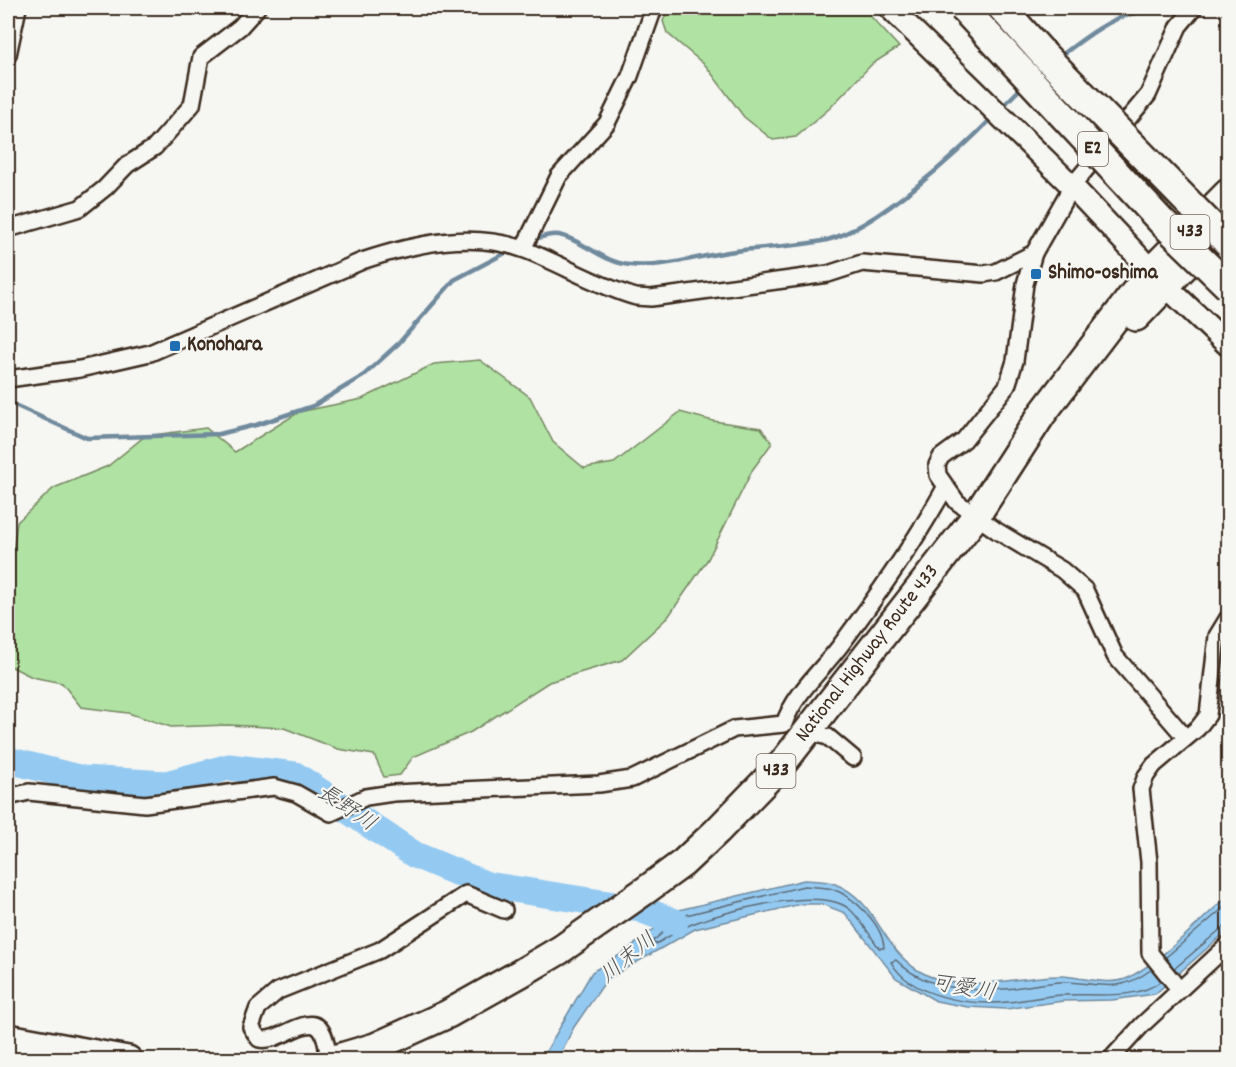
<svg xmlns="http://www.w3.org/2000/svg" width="1236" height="1067" viewBox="0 0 1236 1067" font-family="Dekko,'Klee One',sans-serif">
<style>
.green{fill:#afe2a3;stroke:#758660;stroke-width:1.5}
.water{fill:#94caf2;stroke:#708a9d;stroke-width:1.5}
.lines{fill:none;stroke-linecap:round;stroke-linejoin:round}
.shore{stroke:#5f6a73;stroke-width:1.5}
.stream{stroke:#708a9d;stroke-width:4.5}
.river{stroke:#94caf2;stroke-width:27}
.street-casing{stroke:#3b2a1e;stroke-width:20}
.secondary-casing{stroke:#3b2a1e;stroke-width:26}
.highway-casing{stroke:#3b2a1e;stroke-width:32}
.street{stroke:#f6f6f2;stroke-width:15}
.secondary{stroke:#f6f6f2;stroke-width:21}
.highway{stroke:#f6f6f2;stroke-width:27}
.highway-bridge-casing{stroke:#3b2a1e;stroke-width:32;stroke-linecap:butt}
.highway-bridge{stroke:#f6f6f2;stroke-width:27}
.poi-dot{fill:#1f6fb2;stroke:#f6f6f2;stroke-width:2}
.labels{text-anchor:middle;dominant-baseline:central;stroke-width:4.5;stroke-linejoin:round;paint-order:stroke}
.shield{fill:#f6f6f2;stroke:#73675e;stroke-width:1.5}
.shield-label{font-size:20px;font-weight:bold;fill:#3b2a1e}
.poi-label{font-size:21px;font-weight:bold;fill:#3b2a1e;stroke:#f6f6f2;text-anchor:start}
.street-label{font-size:21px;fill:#3b2a1e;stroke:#f6f6f2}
.water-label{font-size:22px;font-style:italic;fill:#515253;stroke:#f6f6f2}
</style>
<rect width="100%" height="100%" fill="#f6f6f2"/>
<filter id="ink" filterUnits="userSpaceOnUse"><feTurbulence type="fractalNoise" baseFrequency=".0167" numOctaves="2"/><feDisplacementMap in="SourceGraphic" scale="12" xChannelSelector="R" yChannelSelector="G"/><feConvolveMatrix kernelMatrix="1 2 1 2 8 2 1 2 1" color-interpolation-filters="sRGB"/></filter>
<g filter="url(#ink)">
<g class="green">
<polygon points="669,8 863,8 899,47 872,64 830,108 796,137 773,140 744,117 706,66 667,33 663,21"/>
<polygon points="480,360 530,397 553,442 584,468 614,463 680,412 713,421 761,428 772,443 753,469 708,559 668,617 622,660 549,682 471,732 413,757 400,775 384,777 374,755 338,749 284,728 228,725 171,727 128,713 81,707 62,683 32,677 8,665 8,569 11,568 17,522 54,488 108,466 145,436 206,428 235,452 299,412 362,399 434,364"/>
</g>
<path class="water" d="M804,880C813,881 826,880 835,884C877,900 882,949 919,971C962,997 1016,975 1062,976C1082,977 1112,987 1130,977C1166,957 1197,923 1228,896V930L1155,994L1112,1000L1063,1001L1006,1009L968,1007L936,1001L896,978L845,913L822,904H801L695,929L607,979L574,1027L558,1059L541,1060L592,972L623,953L679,910Z"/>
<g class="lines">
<g class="shore">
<path d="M804,886C813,887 824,887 832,889C854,896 883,925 884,948H879C870,936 860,917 848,908C819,886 725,911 692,924C680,929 668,937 656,944L652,942L682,916Z"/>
<polyline points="1165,958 1228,904"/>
<path d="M1152,969C1115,997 1099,981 1059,982C1040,983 1022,988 1004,989C966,992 923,988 896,960L891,962C911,997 970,1006 1008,1002C1026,1000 1044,996 1062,995C1092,993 1137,1001 1161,981"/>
<polyline points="1174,969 1222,928 1228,926"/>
</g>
<g class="stream">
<path d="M1058,58C1078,43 1110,17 1135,13C1152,11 1169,13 1186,10"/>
<polyline points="1001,108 1023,86"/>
<path d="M533,240C541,237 550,234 559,235C581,239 604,263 630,265C663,268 695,257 728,252C761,247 795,247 827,240C876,228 958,153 994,116"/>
<polyline points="8,402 87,438 219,434 256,425 313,406 363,376 399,343 454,280 511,250"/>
</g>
<polyline class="river" points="8,760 83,779 166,784 229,767 295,775 415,855 487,885 640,909 675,922"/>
<defs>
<g id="street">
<polyline points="8,55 18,8"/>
<polyline points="8,229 80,208 105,188 127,165 155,147 192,105 201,57 240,27 257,8"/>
<polyline points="523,249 559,176 607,123 630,76 654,8"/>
<polyline points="1034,253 1025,284 1015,361 1007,386 964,440 941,457 937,465 938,475 957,502 997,531 1062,570 1085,590 1115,656 1185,737"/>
<path d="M8,379L80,369L150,353L362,261C413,244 473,230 525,250C562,264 597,286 636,297L651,298L828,274L862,263L984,274L996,272L1034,253L1072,186L1148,95L1179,26L1194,8"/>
<polyline points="802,730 828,737 853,758"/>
<path d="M8,797L29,792L145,804L274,787L296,793L331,813L366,797L393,793L599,784L632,779L734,729L784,724C794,694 821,671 840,646C878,595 914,544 945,488"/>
<polyline points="1179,989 1150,953 1149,862 1141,789 1146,776 1154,765 1198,728 1208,715 1217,636 1228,618"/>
<path d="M328,1060C325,991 286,1045 259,1039L251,1027L258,1008L278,991L380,950L466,894L504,910"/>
<polyline points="1110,1060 1142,1025 1228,945"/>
</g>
<polyline id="secondary" points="890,8 1072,186 1165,285 1228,345"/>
<g id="highway">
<polyline points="1136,317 1228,221"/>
<polyline points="8,1038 128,1060"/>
<polyline points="331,1060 375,1047 448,1014 521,973 560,950 646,890 683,863 717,831 782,764 976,516 1042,414 1151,271 1228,193"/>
</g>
</defs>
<use href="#street" class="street-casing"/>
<use href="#secondary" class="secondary-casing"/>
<use href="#highway" class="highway-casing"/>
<use href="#street" class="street"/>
<use href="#secondary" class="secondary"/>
<use href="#highway" class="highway"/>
<defs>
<g id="highway-bridge">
<polyline points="963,8 1161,221 1228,286"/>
<polyline points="1002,8 1045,56 1228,243"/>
</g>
</defs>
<use href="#highway-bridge" class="highway-bridge-casing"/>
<use href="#highway-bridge" class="highway-bridge"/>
</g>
</g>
<g class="poi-dot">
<rect x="1030" y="268" width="12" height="12" rx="3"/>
<rect x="169" y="340" width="12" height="12" rx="3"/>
</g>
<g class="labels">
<g class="shield">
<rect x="1078" y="132" width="30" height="34" rx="4.5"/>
<rect x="1170.5" y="215" width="39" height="34" rx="4.5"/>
<rect x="756.5" y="754" width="39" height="34" rx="4.5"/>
</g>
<g class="shield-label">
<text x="1093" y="149">E2</text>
<text x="1190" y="232">433</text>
<text x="776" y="771">433</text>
</g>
<g class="poi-label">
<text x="1048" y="274">Shimo-oshima</text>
<text x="187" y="346">Konohara</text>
</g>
<g class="street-label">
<text transform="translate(868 654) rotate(-52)">National Highway Route 433</text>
</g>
<g class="water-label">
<text transform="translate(346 809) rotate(34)">長野川</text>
<text transform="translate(629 959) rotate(-40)">川末川</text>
<text transform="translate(963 989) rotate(10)">可愛川</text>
</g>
</g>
<rect width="1236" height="1067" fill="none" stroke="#f6f6f2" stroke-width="30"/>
<rect x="15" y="15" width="1206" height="1037" fill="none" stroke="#3b2a1e" stroke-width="2" filter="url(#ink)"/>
</svg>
